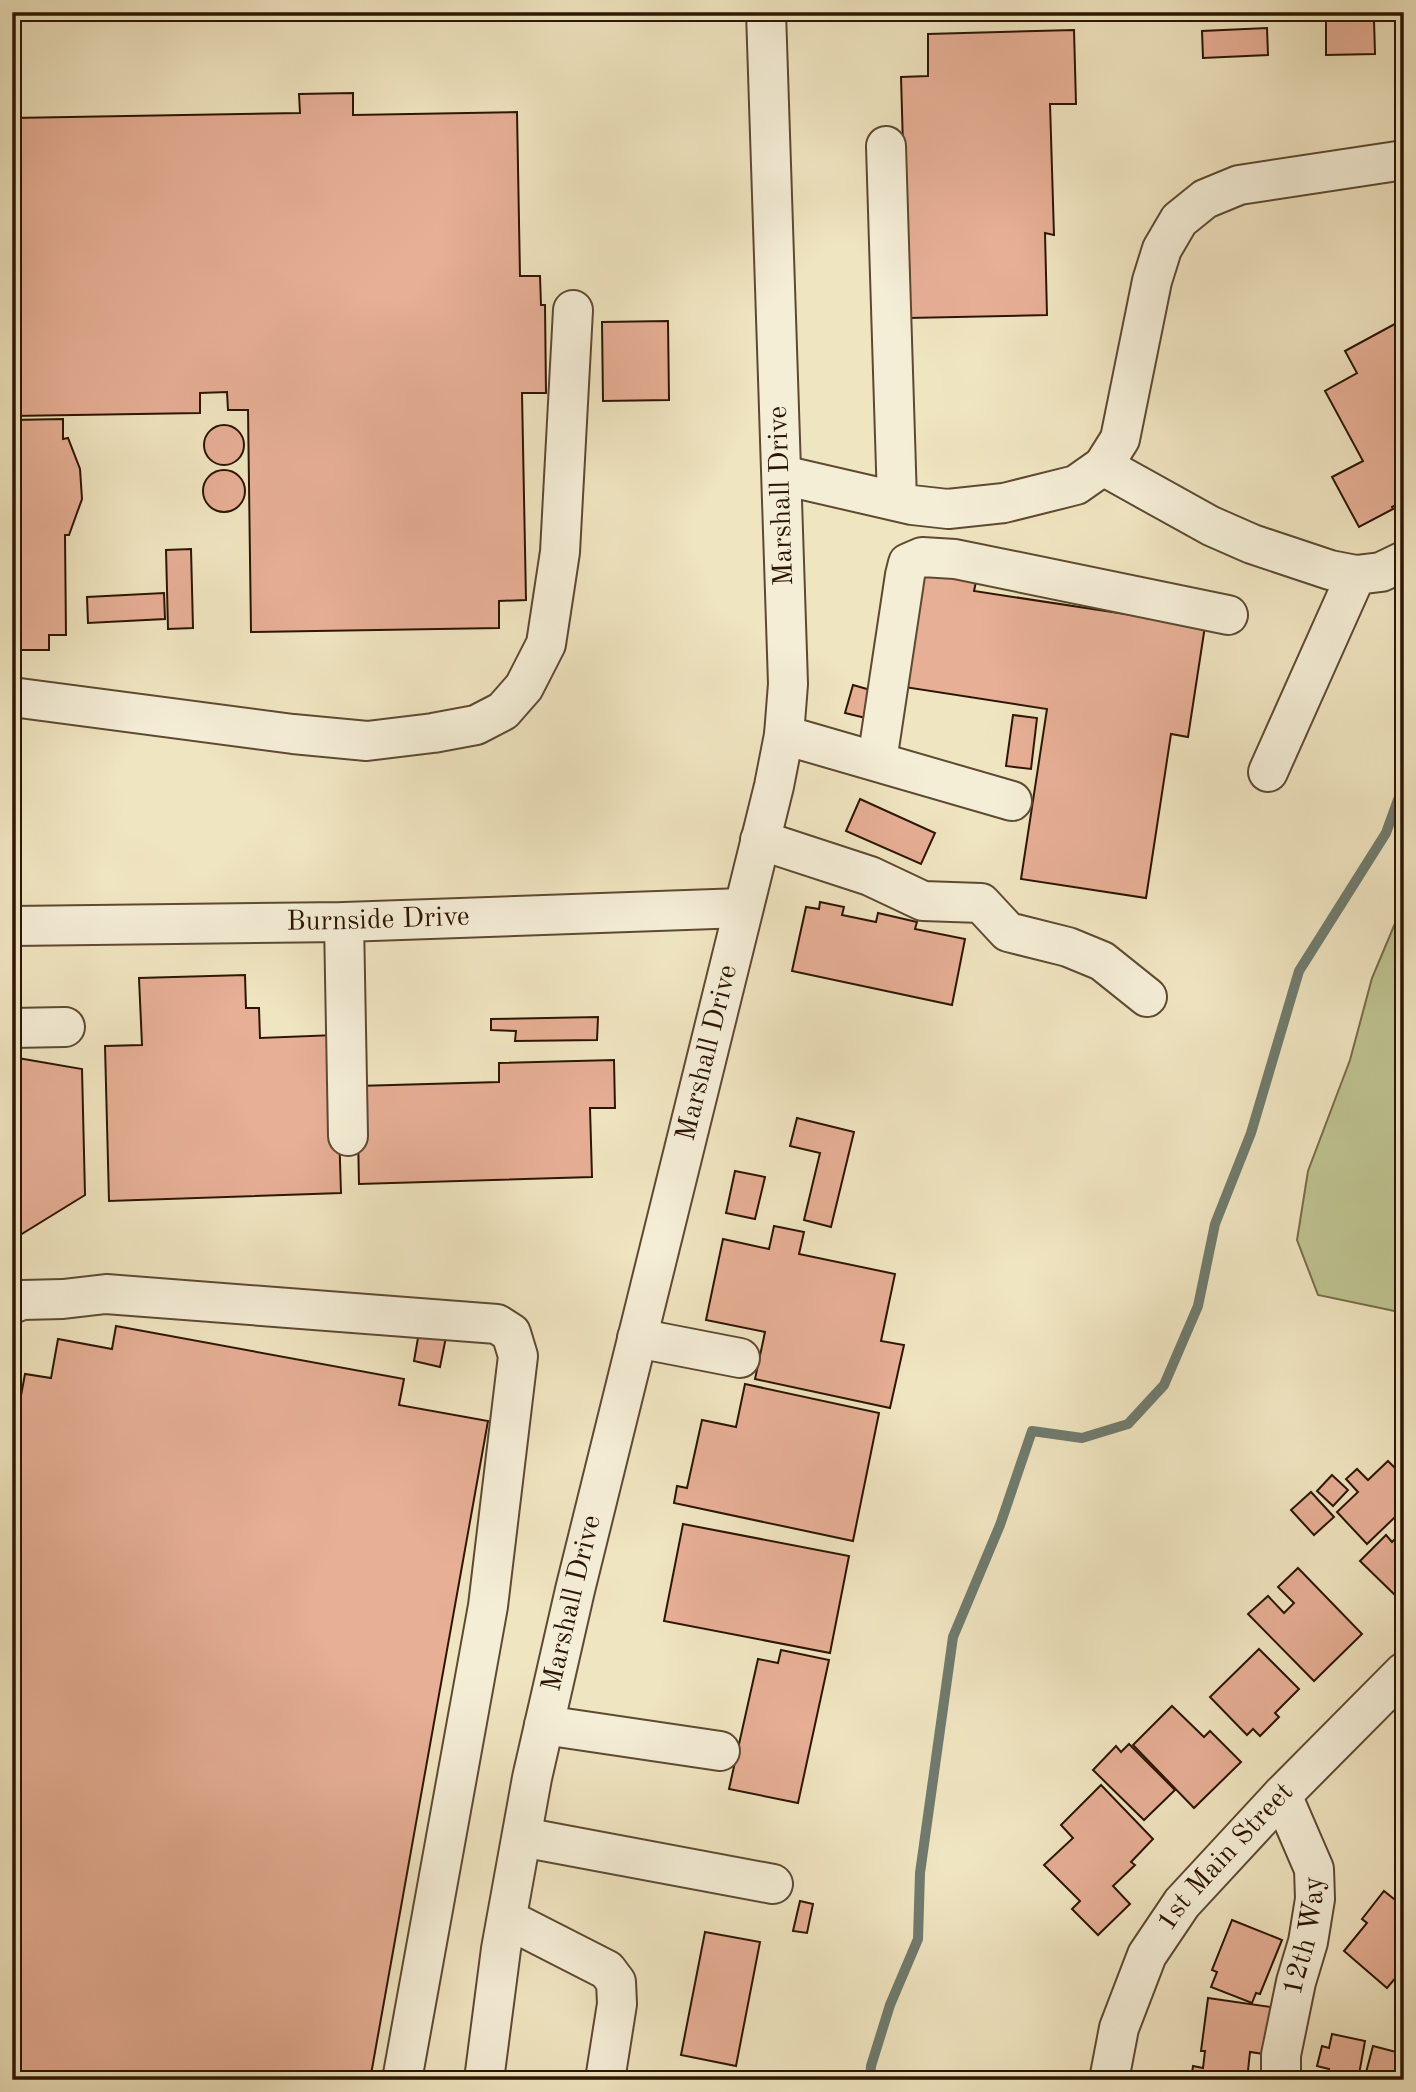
<svg xmlns="http://www.w3.org/2000/svg" width="1416" height="2092" viewBox="0 0 1416 2092" font-family="'Old Standard TT',serif">
<style>
.green{fill:#bec390;stroke:#756c48;stroke-width:2}
.lines{fill:none;stroke-linecap:round;stroke-linejoin:round}
.stream{stroke:#6f7b6e;stroke-width:10}
.building{fill:#e7af96;stroke:#2c1601;stroke-width:2}
.minor-casing{stroke:#5d4a31;stroke-width:42}
.minor{stroke:#f5eed7;stroke-width:38}
.labels{text-anchor:middle;dominant-baseline:central;stroke-width:5;stroke-linejoin:round;paint-order:stroke}
.street-label{font-size:28px;fill:#2c1601;stroke:#f5eed7}
</style>
<rect width="100%" height="100%" fill="#f0e5c1"/>
<filter id="stains"><feTurbulence type="fractalNoise" baseFrequency=".00286" numOctaves="4"/><feColorMatrix values="0 0 0 0 .2 0 0 0 0 .09 0 0 0 0 .02 0 0 0 .5 -.17"/></filter>
<radialGradient id="worn" r=".72"><stop offset=".6" stop-color="#630" stop-opacity="0"/><stop offset="1" stop-color="#630" stop-opacity=".3"/></radialGradient>
<polygon class="green" points="1404,902 1404,1313 1318,1295 1297,1240 1308,1171 1350,1060 1372,978"/>
<g class="lines">
<polyline class="stream" points="870,2080 871,2066 890,2005 918,1939 920,1873 953,1637 1000,1525 1032,1431 1082,1438 1128,1424 1164,1385 1198,1306 1215,1224 1251,1133 1299,971 1386,833 1404,783"/>
</g>
<g class="building">
<polygon points="1374,20 1375,54 1326,55 1326,21"/>
<polygon points="1267,28 1268,55 1203,58 1202,31"/>
<polygon points="1074,30 1076,104 1050,104 1054,235 1045,233 1047,315 908,318 901,77 928,76 928,34"/>
<polygon points="353,93 353,115 517,112 520,276 540,276 541,305 545,305 546,393 522,393 526,600 499,601 499,628 251,632 248,410 228,410 227,392 200,393 200,413 12,416 12,118 300,113 299,94"/>
<polygon points="1404,319 1404,501 1392,507 1393,509 1359,527 1332,477 1363,461 1325,391 1357,373 1345,351"/>
<polygon points="668,321 669,400 603,401 602,322"/>
<polygon points="63,419 63,439 68,438 80,469 82,499 69,535 65,535 66,635 49,635 49,650 12,650 12,420"/>
<circle cx="224" cy="445" r="20"/>
<circle cx="224" cy="491" r="21"/>
<polygon points="191,549 193,628 168,629 166,550"/>
<polygon points="916,567 977,577 974,591 1205,626 1188,737 1171,734 1146,898 1021,879 1047,709 898,686"/>
<polygon points="164,593 165,619 88,623 87,597"/>
<polygon points="853,685 881,693 874,720 845,713"/>
<polygon points="1013,715 1037,718 1031,769 1006,766"/>
<polygon points="860,799 935,833 921,864 846,831"/>
<polygon points="820,902 844,907 842,915 876,922 878,913 917,922 915,929 965,939 952,1005 792,971 806,907 819,909"/>
<polygon points="245,975 246,1008 259,1008 260,1038 336,1035 341,1193 109,1201 105,1046 142,1045 139,978"/>
<polygon points="598,1017 597,1040 515,1041 516,1031 491,1030 491,1019"/>
<polygon points="12,1057 82,1069 85,1195 12,1240"/>
<polygon points="614,1060 615,1108 590,1108 592,1177 359,1184 357,1086 499,1082 499,1063"/>
<polygon points="797,1118 854,1132 831,1227 804,1220 820,1153 790,1146"/>
<polygon points="735,1171 765,1177 755,1219 726,1213"/>
<polygon points="774,1226 804,1232 799,1254 895,1274 881,1341 904,1345 890,1408 755,1379 765,1332 706,1320 723,1239 769,1249"/>
<polygon points="116,1326 404,1379 399,1405 488,1421 370,2080 12,2080 12,1444 25,1374 51,1378 58,1339 112,1349"/>
<polygon points="419,1332 446,1337 440,1367 414,1361"/>
<polygon points="745,1384 879,1413 853,1541 674,1503 677,1486 687,1488 702,1420 736,1427"/>
<polygon points="1388,1461 1404,1477 1404,1526 1394,1518 1367,1544 1337,1512 1358,1492 1346,1479 1357,1469 1368,1480"/>
<polygon points="1332,1475 1348,1490 1333,1506 1317,1491"/>
<polygon points="1311,1492 1334,1517 1314,1535 1291,1510"/>
<polygon points="683,1524 849,1556 830,1653 664,1621"/>
<polygon points="1404,1530 1404,1589 1397,1597 1360,1561 1386,1535 1392,1542"/>
<polygon points="1298,1568 1362,1634 1314,1681 1248,1614 1268,1596 1284,1613 1294,1603 1278,1587"/>
<polygon points="1259,1649 1299,1689 1275,1713 1279,1717 1260,1736 1253,1729 1247,1735 1210,1697"/>
<polygon points="781,1650 829,1660 798,1803 729,1789 758,1659 778,1663"/>
<polygon points="1172,1706 1204,1737 1210,1731 1241,1762 1194,1808 1133,1745"/>
<polygon points="1129,1744 1175,1790 1144,1820 1093,1770 1116,1746 1121,1752"/>
<polygon points="1101,1785 1153,1839 1131,1862 1135,1865 1113,1886 1130,1904 1098,1935 1072,1909 1080,1901 1044,1865 1073,1838 1061,1825"/>
<polygon points="1384,1891 1404,1907 1404,1968 1387,1988 1344,1951 1367,1923 1362,1919"/>
<polygon points="800,1901 813,1904 807,1933 793,1931"/>
<polygon points="1232,1920 1282,1940 1260,1994 1256,1993 1252,2003 1211,1987 1217,1972 1212,1970"/>
<polygon points="705,1932 760,1942 736,2066 681,2055"/>
<polygon points="1208,1998 1271,2007 1264,2054 1250,2052 1247,2080 1191,2080 1193,2066 1203,2068 1205,2051 1201,2051"/>
<polygon points="1332,2034 1365,2041 1358,2080 1326,2080 1329,2069 1317,2066 1322,2046 1329,2048"/>
<polygon points="1373,2046 1404,2054 1402,2080 1364,2080"/>
</g>
<g class="lines">
<defs>
<g id="minor">
<polyline points="886,146 897,501"/>
<polyline points="1103,466 1211,526 1252,544 1330,570 1356,575 1381,572 1404,561"/>
<polyline points="782,475 912,505 948,509 1004,503 1076,485 1103,466 1120,439 1152,281 1162,249 1179,220 1205,199 1239,185 1404,160"/>
<polyline points="12,697 293,734 367,741 433,733 476,725 503,711 524,687 546,644 560,552 573,310"/>
<polyline points="784,735 1012,801"/>
<polyline points="877,761 905,575 908,563 922,557 955,559 1228,615"/>
<polyline points="1268,772 1356,575"/>
<polyline points="760,840 870,876 923,901 981,903 1008,932 1068,947 1102,961 1147,997"/>
<polyline points="344,922 348,1136"/>
<path id="s1" d="M12,926L344,922L743,908"/>
<polyline points="12,1028 65,1027"/>
<polyline points="12,1304 22,1300 63,1299 106,1294 497,1324 511,1333 518,1356 488,1606 402,2080"/>
<polyline points="637,1338 740,1358"/>
<polyline points="544,1725 720,1751"/>
<polyline points="522,1837 773,1884"/>
<polyline points="507,1919 607,1970 616,1982 617,2004 605,2080"/>
<path id="s2" d="M484,2080L501,1949L532,1778L575,1590L774,786L784,735L788,684L766,12"/>
<path id="s3" d="M1109,2080L1119,2028L1147,1955L1182,1903L1282,1795L1404,1672"/>
<path id="s4" d="M1281,2080V2055L1296,1982L1308,1942L1315,1899L1314,1869L1282,1795"/>
</g>
</defs>
<use href="#minor" class="minor-casing"/>
<use href="#minor" class="minor"/>
</g>
<g class="labels">
<g class="street-label">
<text transform="translate(782 496) rotate(-92)">Marshall Drive</text>
<text stroke="none"><textPath href="#s1" startOffset="366">Burnside Drive</textPath></text>
<text stroke="none"><textPath href="#s2" startOffset="1052">Marshall Drive</textPath></text>
<text stroke="none"><textPath href="#s2" startOffset="485">Marshall Drive</textPath></text>
<text stroke="none"><textPath href="#s3" startOffset="257">1st Main Street</textPath></text>
<text stroke="none"><textPath href="#s4" startOffset="147">12th Way</textPath></text>
</g>
</g>
<rect width="1416" height="2092" fill="none" stroke="#f0e5c1" stroke-width="42"/>
<rect x="14" y="14" width="1388" height="2064" fill="none" stroke="#2c1601" stroke-width="3.5"/>
<rect x="21" y="21" width="1374" height="2050" fill="none" stroke="#2c1601" stroke-width="2"/>
<rect width="100%" height="100%" filter="url(#stains)"/>
<rect width="100%" height="100%" fill="url(#worn)"/>
</svg>
